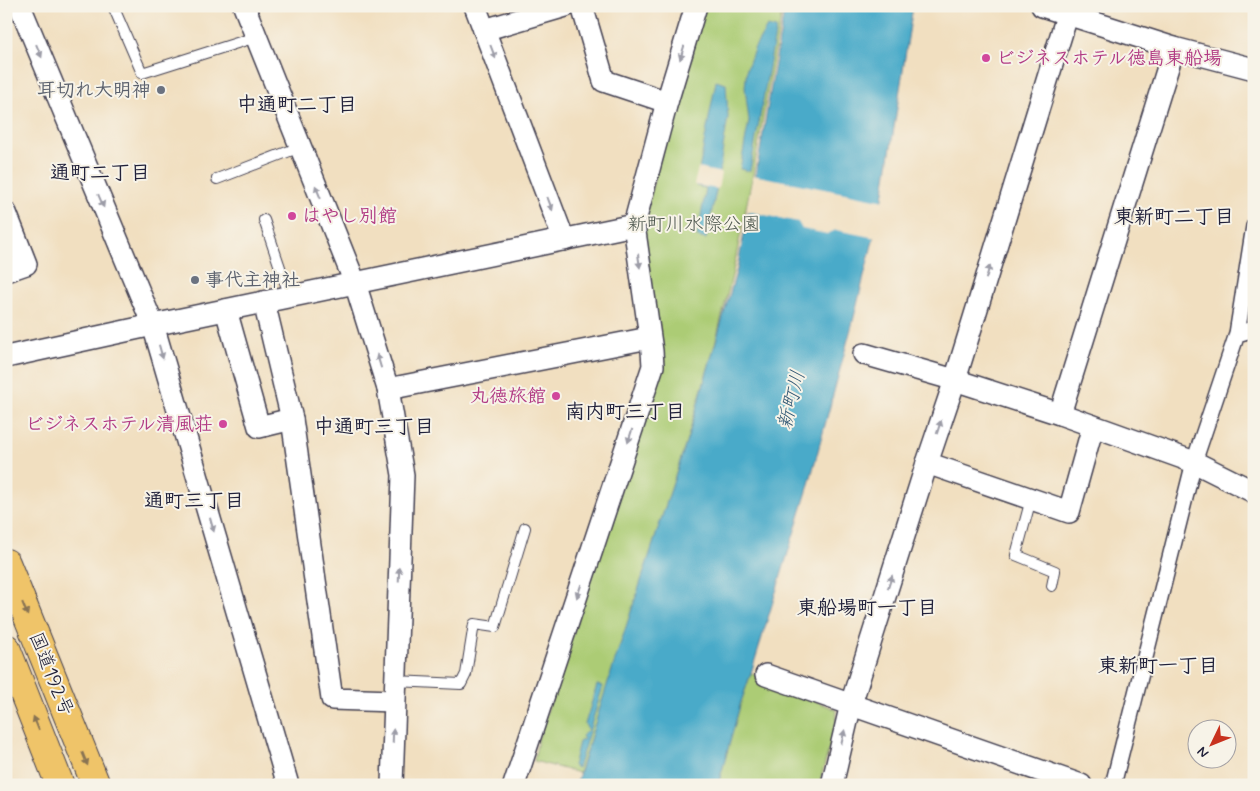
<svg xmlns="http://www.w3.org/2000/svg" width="1260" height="791" viewBox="0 0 1260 791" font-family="Mynerve,'Klee One',sans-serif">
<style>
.green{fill:#accc74;stroke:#677758}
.water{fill:#4aaac9;stroke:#366682}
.pier{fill:#f1dfc0}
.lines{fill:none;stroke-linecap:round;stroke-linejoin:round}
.service-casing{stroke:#413e4f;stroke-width:12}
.pedestrian-casing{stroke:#413e4f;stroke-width:18}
.minor-casing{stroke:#413e4f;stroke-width:24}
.trunk-casing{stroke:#413e4f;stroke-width:30}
.service{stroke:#fff;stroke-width:10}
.pedestrian{stroke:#fff;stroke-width:15}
.minor{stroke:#fff;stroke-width:21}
.trunk{stroke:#efc469;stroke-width:28}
.oneway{fill:#9c9ca7}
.oneway2{fill:#887352}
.hotel-dot{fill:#d1479c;stroke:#f7f3e8;stroke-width:2}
.worship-dot{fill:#6b7280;stroke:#f7f3e8;stroke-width:2}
.labels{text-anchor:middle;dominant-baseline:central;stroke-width:4;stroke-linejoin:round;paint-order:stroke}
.hotel-label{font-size:19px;font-weight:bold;fill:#b23c85;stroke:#f7f3e8;text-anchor:start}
.worship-label{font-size:19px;font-weight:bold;fill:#5b616d;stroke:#f7f3e8;text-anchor:end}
.park-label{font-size:19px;fill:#4b554c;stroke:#f7f3e8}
.street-label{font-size:19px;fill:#22223b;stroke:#f7f3e8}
.neighbourhood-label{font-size:20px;font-weight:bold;fill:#22223b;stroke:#f7f3e8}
.water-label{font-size:20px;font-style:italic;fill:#325874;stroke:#f7f3e8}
</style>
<rect width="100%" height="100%" fill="#f7f3e8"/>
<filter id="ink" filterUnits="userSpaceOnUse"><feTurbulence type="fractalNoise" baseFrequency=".02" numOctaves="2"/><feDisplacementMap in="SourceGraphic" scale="10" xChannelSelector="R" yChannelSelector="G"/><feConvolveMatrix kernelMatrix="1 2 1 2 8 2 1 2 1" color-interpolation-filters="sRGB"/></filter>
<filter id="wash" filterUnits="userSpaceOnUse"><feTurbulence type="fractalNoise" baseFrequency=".0096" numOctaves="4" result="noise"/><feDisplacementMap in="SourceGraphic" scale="20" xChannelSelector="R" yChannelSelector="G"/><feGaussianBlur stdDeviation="1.12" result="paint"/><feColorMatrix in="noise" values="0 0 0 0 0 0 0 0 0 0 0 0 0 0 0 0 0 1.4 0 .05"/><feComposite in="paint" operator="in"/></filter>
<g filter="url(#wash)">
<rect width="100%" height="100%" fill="#f1dfc0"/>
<g class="green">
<polygon points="703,6 783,6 753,174 732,276 714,348 687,440 579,773 534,761 538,739 662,362 643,228 656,171 693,53 690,49"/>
<polygon points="751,673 837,710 836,723 819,785 718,785 741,702"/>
</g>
<g class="water">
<polygon points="785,6 913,6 882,204 853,321 808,488 751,673 741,702 718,785 576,785 607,685 689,434 737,269 756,174"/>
<polygon points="767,27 776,29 750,171 740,169 749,121 745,87 747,68 755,47"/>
<polygon points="716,81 726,84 728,117 716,191 706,239 697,237 706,188 696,186"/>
<polygon points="597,685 603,686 578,768 573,766 579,742 584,739 582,736 588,730 585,724"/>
</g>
<g class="pier">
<polygon points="698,168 721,173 718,189 694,185"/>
<polygon points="753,175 885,201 876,238 836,230 827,234 802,229 798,222 746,211"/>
</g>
</g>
<g filter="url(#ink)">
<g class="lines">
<defs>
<g id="service">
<polyline points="113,6 142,73 256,37"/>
<polyline points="217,179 300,147"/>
<polyline points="264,220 290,297"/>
<polyline points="1031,499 1016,555 1055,571 1052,586"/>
<polyline points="395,681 461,684 466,674 474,624 495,627 525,528"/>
</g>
<g id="pedestrian">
<polyline points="1237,334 1254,226"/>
<polyline points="1113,785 1194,462 1237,334 1254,329"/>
</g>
<g id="minor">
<polyline points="20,6 153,325 288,785"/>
<polyline points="244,6 355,283 388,389 403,475 392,785"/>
<polyline points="475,6 564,240"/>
<polyline points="582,6 604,81 667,102"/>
<polyline points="1042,6 1174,48 1254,69"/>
<polyline points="484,30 566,6"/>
<polyline points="6,213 26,264 6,271"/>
<polyline points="264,302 292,419 332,699 394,701"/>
<polyline points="226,310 259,427 292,419"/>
<polyline points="864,354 955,380 1060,414 1194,462 1254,492"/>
<polyline points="6,357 153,325 634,225"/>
<polyline points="388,389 649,338"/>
<polyline points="1060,414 1174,48"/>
<polyline points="927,463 1069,512 1093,426"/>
<polyline points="766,675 1081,785"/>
<polyline points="514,785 653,366 652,351 634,225 667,102 696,6"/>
<polyline points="832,785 851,704 927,463 955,380 1070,6"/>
</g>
<g id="trunk">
<polyline points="6,563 96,785"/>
<polyline points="6,648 60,785"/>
</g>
</defs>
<use href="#service" class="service-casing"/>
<use href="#pedestrian" class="pedestrian-casing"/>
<use href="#minor" class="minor-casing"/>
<use href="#trunk" class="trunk-casing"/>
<use href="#service" class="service"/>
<use href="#pedestrian" class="pedestrian"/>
<use href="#minor" class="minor"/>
<use href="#trunk" class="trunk"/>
</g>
<defs><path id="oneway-solid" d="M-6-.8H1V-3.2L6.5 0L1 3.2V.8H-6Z" transform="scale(1.25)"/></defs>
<g class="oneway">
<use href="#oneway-solid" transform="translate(39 51) rotate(67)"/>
<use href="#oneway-solid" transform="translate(493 52) rotate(69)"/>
<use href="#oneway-solid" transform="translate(682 53) rotate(107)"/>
<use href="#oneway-solid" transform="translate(318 192) rotate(-112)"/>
<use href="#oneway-solid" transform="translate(101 201) rotate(67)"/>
<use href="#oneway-solid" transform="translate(550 204) rotate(69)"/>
<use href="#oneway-solid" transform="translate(639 261) rotate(82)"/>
<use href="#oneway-solid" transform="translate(988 272) rotate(-73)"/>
<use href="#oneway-solid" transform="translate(161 352) rotate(74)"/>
<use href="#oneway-solid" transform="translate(379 361) rotate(-107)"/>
<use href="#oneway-solid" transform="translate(939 427) rotate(-72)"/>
<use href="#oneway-solid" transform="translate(630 436) rotate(108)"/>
<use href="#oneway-solid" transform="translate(212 525) rotate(74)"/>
<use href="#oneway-solid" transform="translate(399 574) rotate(-88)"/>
<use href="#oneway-solid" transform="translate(890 582) rotate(-72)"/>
<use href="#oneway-solid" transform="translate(579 591) rotate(109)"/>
<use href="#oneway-solid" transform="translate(393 736) rotate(-88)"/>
<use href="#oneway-solid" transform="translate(843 737) rotate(-77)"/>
</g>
<g class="oneway2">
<use href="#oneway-solid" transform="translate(25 609) rotate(68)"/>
<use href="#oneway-solid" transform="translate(36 723) rotate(-112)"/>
<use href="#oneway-solid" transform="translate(85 759) rotate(68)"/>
</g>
</g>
<g class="hotel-dot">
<circle cx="986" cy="58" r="5"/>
<circle cx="292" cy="216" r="5"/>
<circle cx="556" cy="396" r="5"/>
<circle cx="223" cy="424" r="5"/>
</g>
<g class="worship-dot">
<circle cx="161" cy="90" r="5"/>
<circle cx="195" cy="280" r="5"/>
</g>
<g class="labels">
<g class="hotel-label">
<text x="996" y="58">ビジネスホテル徳島東船場</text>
<text x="302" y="216">はやし別館</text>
<text x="546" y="396" text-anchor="end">丸徳旅館</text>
<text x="213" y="424" text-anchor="end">ビジネスホテル清風荘</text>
</g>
<g class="worship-label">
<text x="151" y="90">耳切れ大明神</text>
<text x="205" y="280" text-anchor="start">事代主神社</text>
</g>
<g class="park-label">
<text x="694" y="224">新町川水際公園</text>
</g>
<g class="street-label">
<text transform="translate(51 674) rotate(68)">国道192号</text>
</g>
<g class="neighbourhood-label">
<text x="297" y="105">中通町二丁目</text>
<text x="100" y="173">通町二丁目</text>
<text x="1174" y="217">東新町二丁目</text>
<text x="625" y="412">南内町三丁目</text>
<text x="374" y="427">中通町三丁目</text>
<text x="194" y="501">通町三丁目</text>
<text x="867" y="608">東船場町一丁目</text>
<text x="1158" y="666">東新町一丁目</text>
</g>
<g class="water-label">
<text transform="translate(792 400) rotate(-76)">新町川</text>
</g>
</g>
<rect width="1260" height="791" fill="none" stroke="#f7f3e8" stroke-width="25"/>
<g transform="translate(1212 744) rotate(227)"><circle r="24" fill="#f7f3e8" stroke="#a29fa3"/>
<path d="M0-4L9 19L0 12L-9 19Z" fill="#c8321e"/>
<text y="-8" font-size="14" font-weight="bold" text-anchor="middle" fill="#22223b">N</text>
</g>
</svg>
